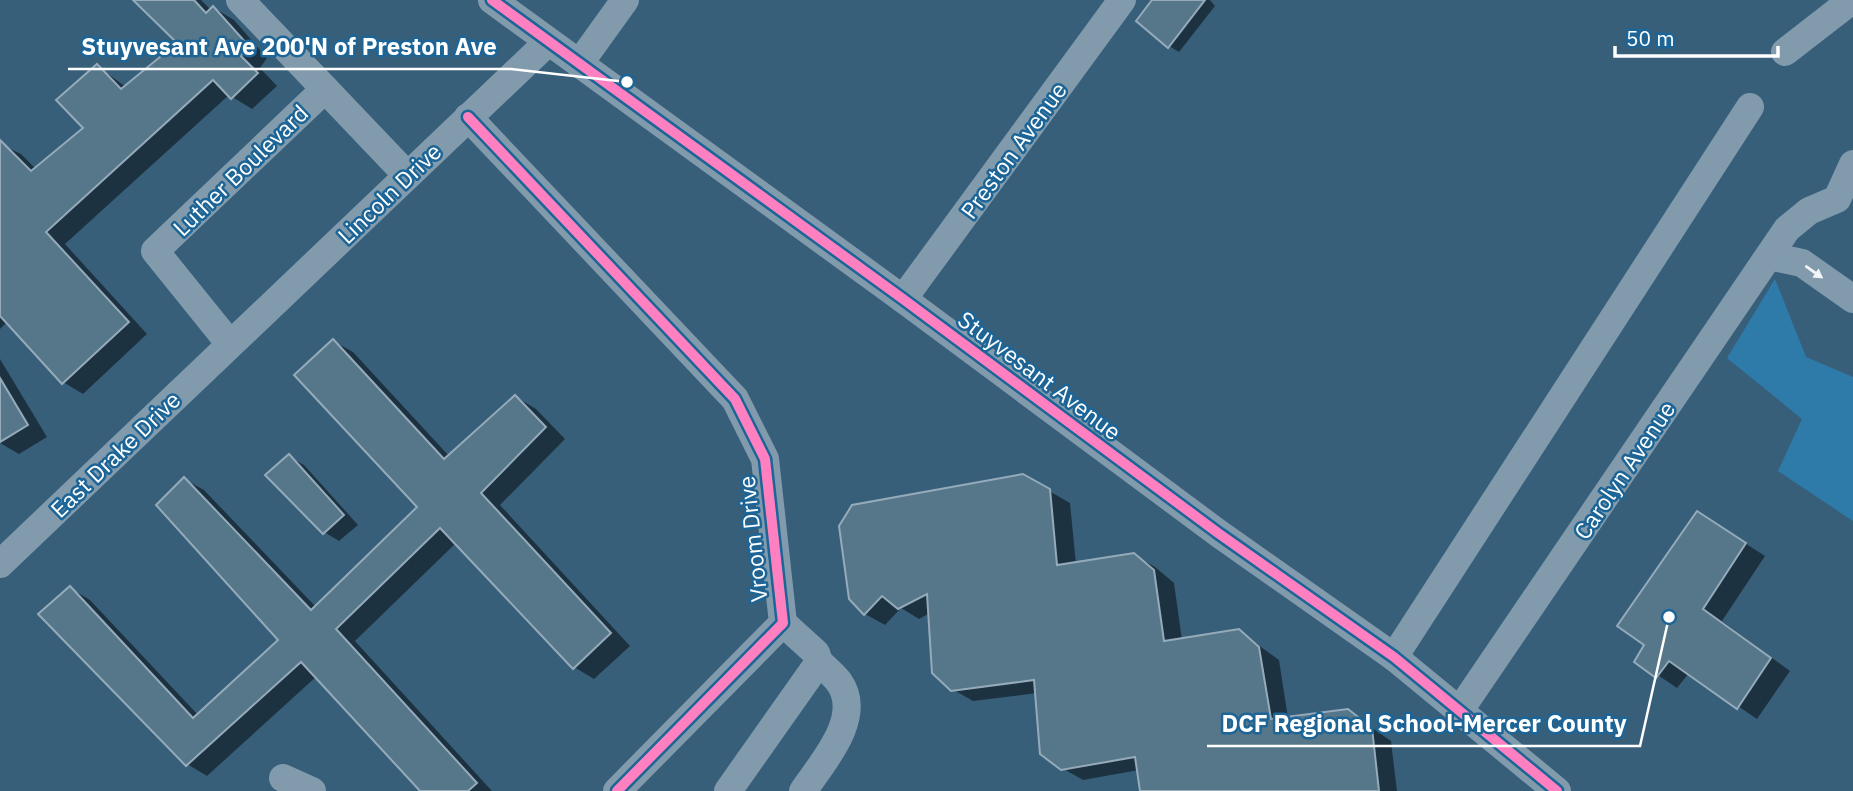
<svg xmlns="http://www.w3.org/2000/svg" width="1853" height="791" viewBox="0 0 1853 791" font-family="'IBM Plex Sans',sans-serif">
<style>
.green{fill:#2e7baa}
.shadow{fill:#0007}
.building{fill:#56768a;stroke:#95abba;stroke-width:2}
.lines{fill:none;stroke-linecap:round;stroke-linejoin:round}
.minor{stroke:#819bad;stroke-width:28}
.cycleway-casing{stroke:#1c6596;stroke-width:15}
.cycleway{stroke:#ff80c0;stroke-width:10}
.oneway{fill:#f2f5f7}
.labels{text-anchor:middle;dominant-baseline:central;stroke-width:5;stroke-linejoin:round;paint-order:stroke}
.street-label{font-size:23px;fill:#fff;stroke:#1c6596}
.leader{fill:none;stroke:#fff;stroke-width:2.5}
.callout-dot{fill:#fff;stroke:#1c6596;stroke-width:2.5}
.callout-label{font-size:24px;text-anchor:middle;font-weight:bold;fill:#fff;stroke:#1c6596;stroke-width:5;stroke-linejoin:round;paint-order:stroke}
</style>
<rect width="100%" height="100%" fill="#385f7a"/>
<polygon class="green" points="1775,279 1806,357 1853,377 1853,521 1778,471 1802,419 1727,358"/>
<g class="shadow">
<polygon points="136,0 201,0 211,10 214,8 234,20 267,58 260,68 277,86 252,109 229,95 65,244 147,334 83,394 63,382 8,321 0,329 0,144 21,154 36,169 85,128 97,66 126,87 180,43"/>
<polygon points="1153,0 1210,0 1215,6 1179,52 1169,46"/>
<polygon points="333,341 353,352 450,457 516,397 536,409 565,439 500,505 630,646 594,679 574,667 456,543 355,641 492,791 422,791 317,676 207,776 187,764 70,588 90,600 199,716 280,640 184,479 204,490 316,607 420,507"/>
<polygon points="0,359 47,437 19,454 0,443"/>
<polygon points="289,457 304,465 358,525 339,541 324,532"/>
<polygon points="1023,476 1070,503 1076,564 1134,555 1155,567 1174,583 1182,640 1239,631 1279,660 1288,718 1347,710 1391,741 1397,791 1141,791 1139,770 1083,780 1062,768 1037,693 973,701 952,689 930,613 919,619 901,608 885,625 865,614 851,599"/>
<polygon points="1717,525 1765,556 1722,621 1790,671 1757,719 1689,673 1677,688 1637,661"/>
</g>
<g class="building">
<polygon points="133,0 194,0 206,13 213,6 248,45 241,56 258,73 231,99 213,80 46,232 129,322 62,384 0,316 0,140 31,171 83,128 56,100 97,64 121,89 177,43"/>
<polygon points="1152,0 1205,0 1168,48 1136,21"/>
<polygon points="333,339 444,459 515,395 546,427 481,493 611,633 573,669 440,528 336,629 477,783 468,791 420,791 301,662 186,766 38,614 70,586 193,718 278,640 156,505 184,477 311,610 417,507 294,375"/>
<polygon points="0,378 28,425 0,442"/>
<polygon points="289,454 344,515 323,534 265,475"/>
<polygon points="1023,474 1050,489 1057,565 1134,553 1154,570 1164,641 1239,629 1259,647 1271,719 1348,709 1372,728 1379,791 1140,791 1135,757 1061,770 1040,754 1034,680 951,691 932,673 927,594 898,609 882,596 864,615 849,599 839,526 852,505"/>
<polygon points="1697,511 1746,543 1703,609 1771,658 1737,709 1669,661 1656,678 1634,662 1644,645 1617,626"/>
</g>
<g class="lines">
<g class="minor">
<polyline points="240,0 325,89"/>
<polyline points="492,0 903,299 1218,533 1394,657 1557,791"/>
<polyline points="1785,52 1852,0"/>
<polyline points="579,64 625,0"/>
<polyline points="468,117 735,399 765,459 783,623 617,791"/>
<polyline points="1769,256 1802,263 1853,299"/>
<polyline points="903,299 1122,0"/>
<polyline points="230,344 155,251 325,89 407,175"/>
<polyline points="0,564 548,42"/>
<polyline points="1394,657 1750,107"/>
<polyline points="1460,710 1787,229 1809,211 1837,199 1853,164"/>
<polyline points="283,778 312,791"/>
<polyline points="728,791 819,662 816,653 783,623"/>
<path d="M803,791C822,763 864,717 839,682C834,675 826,669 819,662"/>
</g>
<defs>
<g id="cycleway">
<polyline points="492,0 903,299 1218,533 1394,657 1557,791"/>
<polyline points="468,117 735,399 765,459 783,623 617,791"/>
</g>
</defs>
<use href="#cycleway" class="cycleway-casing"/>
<use href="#cycleway" class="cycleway"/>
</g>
<defs><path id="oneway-solid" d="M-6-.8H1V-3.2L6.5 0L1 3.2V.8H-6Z" transform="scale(1.75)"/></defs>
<use class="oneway" href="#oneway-solid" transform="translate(1814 272) rotate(35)"/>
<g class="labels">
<g class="street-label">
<text transform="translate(1013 150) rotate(-54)">Preston Avenue</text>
<text transform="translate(240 170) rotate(-44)">Luther Boulevard</text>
<text transform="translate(389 193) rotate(-44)">Lincoln Drive</text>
<text transform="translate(1040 375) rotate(37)">Stuyvesant Avenue</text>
<text transform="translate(115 454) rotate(-44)">East Drake Drive</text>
<text transform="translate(1624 470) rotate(-56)">Carolyn Avenue</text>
<text transform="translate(752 539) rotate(-96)">Vroom Drive</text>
</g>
</g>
<path class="leader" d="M627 82L511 69H68M1669 617L1640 746H1207"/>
<g class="callout-dot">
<circle cx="627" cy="82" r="7"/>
<circle cx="1669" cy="617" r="7"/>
</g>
<g class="callout-label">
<text x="289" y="55">Stuyvesant Ave 200'N of Preston Ave</text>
<text x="1424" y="732">DCF Regional School-Mercer County</text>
</g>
<path d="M1615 46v10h163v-10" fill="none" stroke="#ffffff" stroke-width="3.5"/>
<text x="1626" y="46" font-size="21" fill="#ffffff" stroke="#1c6596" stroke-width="5" paint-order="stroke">50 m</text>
</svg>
